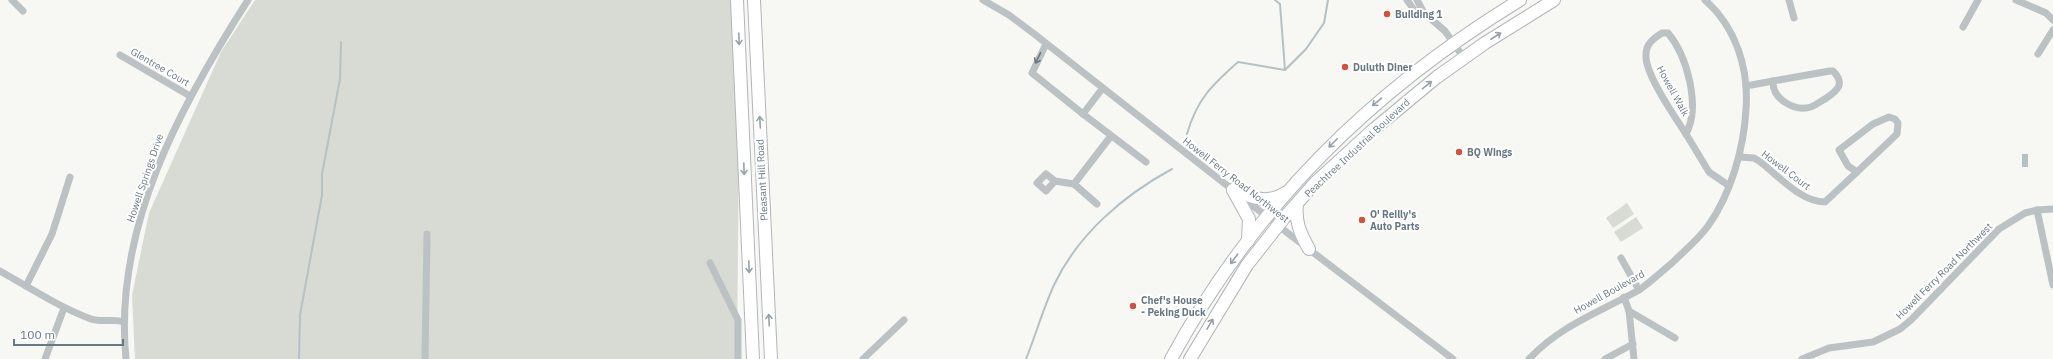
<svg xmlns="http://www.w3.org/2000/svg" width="2053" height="359" viewBox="0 0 2053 359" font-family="'IBM Plex Sans',sans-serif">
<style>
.green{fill:#d7dbd4}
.water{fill:#b5c1c4}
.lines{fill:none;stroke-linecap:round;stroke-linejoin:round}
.stream{stroke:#b5c1c4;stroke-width:2}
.highway-casing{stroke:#b2b6b9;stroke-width:14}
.minor{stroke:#bcc1c4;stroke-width:7}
.highway{stroke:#fff;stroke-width:12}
.oneway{stroke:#96a1a8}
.oneway2{stroke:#697982}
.poi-dot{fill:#d1533a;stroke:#fff;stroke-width:1.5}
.labels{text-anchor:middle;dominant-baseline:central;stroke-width:4;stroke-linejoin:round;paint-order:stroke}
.poi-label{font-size:10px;font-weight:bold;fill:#697982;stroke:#fff;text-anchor:start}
.street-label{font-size:10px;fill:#697982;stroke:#fff}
</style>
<rect width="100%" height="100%" fill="#f7f7f4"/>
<g class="green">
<polygon points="255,0 733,0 739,131 737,359 135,359 132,295 149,213 221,52"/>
<polygon points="1627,203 1634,214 1613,228 1606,218"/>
<polygon points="1636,217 1643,228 1621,242 1614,232"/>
</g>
<rect class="water" x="2022" y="154" width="6" height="13"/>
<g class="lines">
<g class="stream">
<polyline points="1275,0 1280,4 1285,70"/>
<polyline points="1285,70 1306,49 1324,23 1328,0"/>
<path d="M1187,134C1197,99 1212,85 1238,62L1285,70"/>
<polyline points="299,359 300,315 322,195 322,174 340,79 341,42"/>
<path d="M1026,359C1036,334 1043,309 1054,285C1078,234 1124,195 1172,169"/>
</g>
<defs>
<g id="highway">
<polyline points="737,0 753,359"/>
<polyline points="754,0 771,359"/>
<path d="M1233,190C1252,197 1267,205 1285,193"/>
<polyline points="1233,190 1249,219 1248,241"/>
<path d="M1297,204C1295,222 1300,233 1309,249"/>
<path d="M1171,359C1255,205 1371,91 1520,0"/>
<polyline points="1190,359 1247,265 1284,218 1315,183 1373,130 1437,77 1485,43 1554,0"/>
</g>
</defs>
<use href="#highway" class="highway-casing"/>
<g class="minor">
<polyline points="12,0 23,11"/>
<polyline points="983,0 1009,15 1033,33 1285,231 1453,359"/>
<polyline points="1407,0 1414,10 1424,13"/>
<polyline points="1417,0 1424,13 1445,31 1464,58"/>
<polyline points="1789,0 1794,18"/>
<polyline points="2016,0 2046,13 2053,20"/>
<polyline points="1963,27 1978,0"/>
<path d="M1662,33H1668C1687,56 1701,106 1686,134C1675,117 1644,73 1646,54C1646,44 1654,38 1662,33Z"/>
<polyline points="1046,44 1032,73 1083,114"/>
<polyline points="2038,54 2053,30"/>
<polyline points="120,55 190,96"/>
<path d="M1830,71H1833C1846,84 1837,91 1825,99C1821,101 1816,105 1811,107C1795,112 1772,99 1773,81Z"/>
<polyline points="1746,86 1773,81"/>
<polyline points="1102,89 1083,114 1146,162"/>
<polygon points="1889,117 1895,119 1898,123 1897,134 1857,172 1848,166 1839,150 1873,124"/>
<polyline points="1686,134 1709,172 1728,185"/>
<path d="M1739,157L1754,158L1759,161C1778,175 1800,202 1825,202L1857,172"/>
<polyline points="1055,181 1046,191 1037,183 1046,174 1055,181 1074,184"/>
<polyline points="1097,204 1074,184 1111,136"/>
<polyline points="2037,210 2053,285"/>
<polyline points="1621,258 1639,290"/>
<polyline points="710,263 738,320 738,359"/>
<path d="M0,271C30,288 59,307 91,319C102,323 113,318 124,322"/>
<polyline points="26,286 52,234 70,177"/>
<polyline points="1624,297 1629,311 1634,359"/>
<polyline points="1629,311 1675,338"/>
<polyline points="45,359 64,308"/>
<path d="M126,359C113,228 180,106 248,0"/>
<polyline points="425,359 427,234"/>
<polyline points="863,359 904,320"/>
<path d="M1529,359C1561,325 1600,312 1639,290C1651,282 1661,272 1672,263C1684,251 1698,240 1708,226C1731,194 1744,148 1746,109C1749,69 1736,27 1705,0"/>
<polyline points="1605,359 1633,344"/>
<polyline points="1802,359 1829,348 1873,342 1900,329 1911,320 1999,229 2025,213 2037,210 2053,209"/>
</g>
<use href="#highway" class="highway"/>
</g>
<defs><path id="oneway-shaft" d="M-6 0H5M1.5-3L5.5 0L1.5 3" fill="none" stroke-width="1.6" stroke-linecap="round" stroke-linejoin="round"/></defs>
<g class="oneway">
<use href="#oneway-shaft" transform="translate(1496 36) rotate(-33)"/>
<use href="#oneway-shaft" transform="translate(739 39) rotate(88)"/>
<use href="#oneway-shaft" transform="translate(1427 85) rotate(-39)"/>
<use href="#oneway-shaft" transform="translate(1377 102) rotate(140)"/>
<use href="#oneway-shaft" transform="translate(760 122) rotate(-93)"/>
<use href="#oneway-shaft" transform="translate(1333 143) rotate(135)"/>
<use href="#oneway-shaft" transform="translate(744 169) rotate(88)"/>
<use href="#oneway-shaft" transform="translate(1234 259) rotate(127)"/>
<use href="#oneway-shaft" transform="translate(749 267) rotate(88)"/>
<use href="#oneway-shaft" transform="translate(769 320) rotate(-93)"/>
<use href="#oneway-shaft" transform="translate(1210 324) rotate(-60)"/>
</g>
<use class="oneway2" href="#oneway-shaft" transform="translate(1038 58) rotate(116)"/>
<g class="poi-dot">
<circle cx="1387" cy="14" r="4"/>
<circle cx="1345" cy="67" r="4"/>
<circle cx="1459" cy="152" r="4"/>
<circle cx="1362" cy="220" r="4"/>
<circle cx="1133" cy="306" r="4"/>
</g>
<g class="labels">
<g class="poi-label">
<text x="1395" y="14">Building 1</text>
<text x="1353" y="67">Duluth Diner</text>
<text x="1467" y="152">BQ Wings</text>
<text x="1370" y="214">O' Reilly's<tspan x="1370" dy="12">Auto Parts</tspan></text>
<text x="1141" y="300">Chef's House<tspan x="1141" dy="12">- Peking Duck</tspan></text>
</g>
<g class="street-label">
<text transform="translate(160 67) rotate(30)">Glentree Court</text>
<text transform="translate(1673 91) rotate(61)">Howell Walk</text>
<text transform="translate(1357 148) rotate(-43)">Peachtree Industrial Boulevard</text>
<text transform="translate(1786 170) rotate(37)">Howell Court</text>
<text transform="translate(145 178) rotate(-71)">Howell Springs Drive</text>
<text transform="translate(762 180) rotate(-93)">Pleasant Hill Road</text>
<text transform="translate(1236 180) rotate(38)">Howell Ferry Road Northwest</text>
<text transform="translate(1944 271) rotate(-45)">Howell Ferry Road Northwest</text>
<text transform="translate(1609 292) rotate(-29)">Howell Boulevard</text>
</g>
</g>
<path d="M14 339v6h109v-6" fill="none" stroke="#697982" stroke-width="2"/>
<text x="20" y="339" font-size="12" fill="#697982" stroke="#ffffff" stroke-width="3" paint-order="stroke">100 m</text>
</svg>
